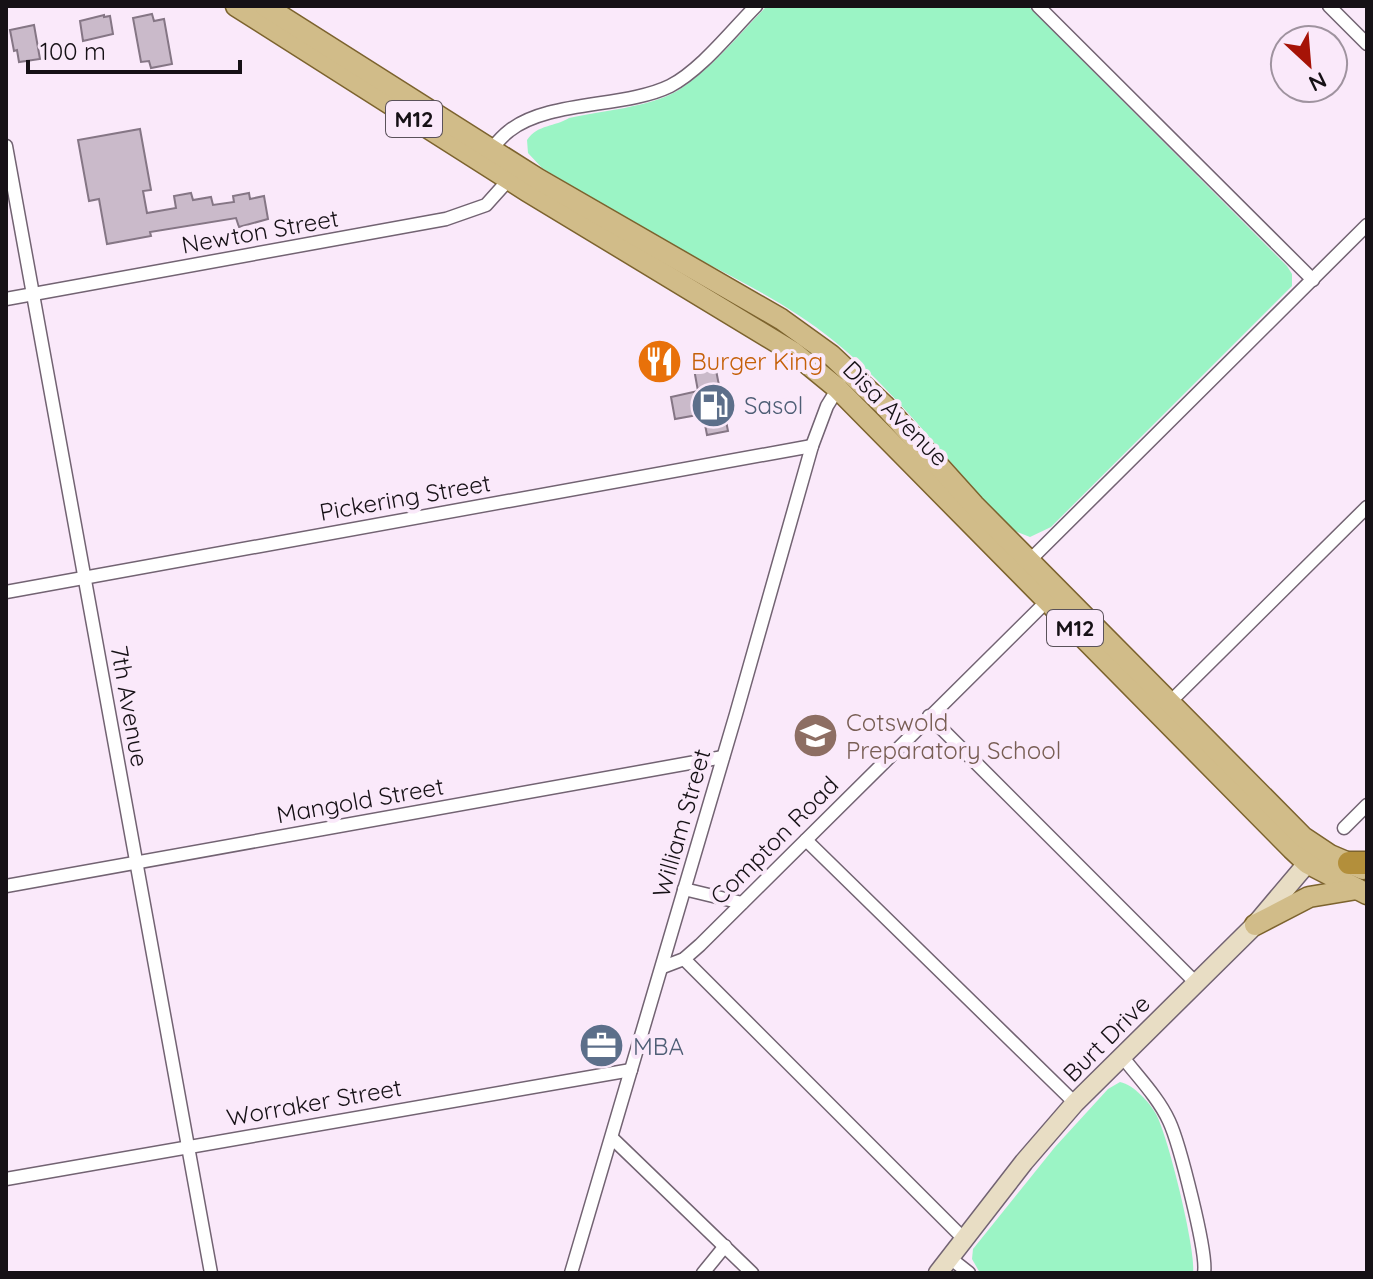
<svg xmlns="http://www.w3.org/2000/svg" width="1373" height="1279" viewBox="0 0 1373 1279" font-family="Quicksand,sans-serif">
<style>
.green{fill:#9bf4c5}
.building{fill:#cabaca;stroke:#857685;stroke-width:2}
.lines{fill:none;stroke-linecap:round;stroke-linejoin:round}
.street-casing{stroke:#726372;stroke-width:15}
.secondary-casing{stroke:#726372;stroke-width:21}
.primary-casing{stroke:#7c632e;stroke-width:23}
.highway-casing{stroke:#7c632e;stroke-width:25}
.street{stroke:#fff;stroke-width:12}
.secondary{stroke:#e8ddc4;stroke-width:18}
.primary{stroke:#d1bc89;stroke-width:20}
.highway{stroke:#b38f3b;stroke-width:22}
.labels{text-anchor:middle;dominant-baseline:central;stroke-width:8;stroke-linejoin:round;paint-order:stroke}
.shield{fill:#fae9fa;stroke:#5a525a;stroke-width:2}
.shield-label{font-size:22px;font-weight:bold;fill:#161116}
.street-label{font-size:24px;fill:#161116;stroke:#fae9fa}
.food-label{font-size:24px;fill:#c56008;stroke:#fae9fa;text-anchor:start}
.service-label{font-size:24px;fill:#4e5e75;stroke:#fae9fa;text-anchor:start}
.education-label{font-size:24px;fill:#785e54;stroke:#fae9fa;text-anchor:start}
</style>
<rect width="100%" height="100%" fill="#fae9fa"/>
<g class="green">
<path d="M767,6H1028L1287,266L1292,274V286L1051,527L1030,537L1012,530C952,469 901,395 834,341C782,299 730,277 673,245C629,220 585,194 542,168L528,153L527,140C538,124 555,127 569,118C601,111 650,107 677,91C711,70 739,34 767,6Z"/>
<path d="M1120,1082C1134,1085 1149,1102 1156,1114C1168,1136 1196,1250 1193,1273H980L972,1259L973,1249L1055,1147L1108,1089Z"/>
</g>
<g class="building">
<polygon points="152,14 154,21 164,19 172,64 151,68 149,61 141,62 133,18"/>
<polygon points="104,15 104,17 110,16 113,34 83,41 80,21"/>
<polygon points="34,25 40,59 19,62 17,50 14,51 10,30"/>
<polygon points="140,129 151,190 143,191 147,213 176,208 174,196 191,193 193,200 211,197 213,205 234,202 233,196 249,193 250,199 264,196 268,219 239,227 236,218 150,232 151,236 107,244 99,199 89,201 78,140"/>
<polygon points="715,365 728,431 707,435 703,414 675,419 671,397 698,391 694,369"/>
</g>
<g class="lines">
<defs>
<g id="street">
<polyline points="1038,6 1313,280"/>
<polyline points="1329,6 1367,44"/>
<polyline points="6,146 211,1273"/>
<path d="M488,153C494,146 501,137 509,131C548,100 625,108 670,86C701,70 731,31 756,6"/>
<polyline points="6,299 446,219 486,205 512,176"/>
<polyline points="1026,564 1367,225"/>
<polyline points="6,592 812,446"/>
<polyline points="1165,707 1367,507"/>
<polyline points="929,716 1196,983"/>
<polyline points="1344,828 1367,805"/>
<polyline points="806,840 1075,1103"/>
<polyline points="6,886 723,757"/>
<polyline points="684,889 742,903"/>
<polyline points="684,959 964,1239"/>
<polyline points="663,967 684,959 700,945 1050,598"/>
<path d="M1121,1055C1137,1076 1158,1097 1169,1121C1179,1142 1208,1254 1204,1273"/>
<polyline points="612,1138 752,1273"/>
<polyline points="6,1179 631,1070"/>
<polyline points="950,1258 969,1273"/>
<polyline points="571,1273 736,714 812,446 827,406 840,385"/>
<polyline points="703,1273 725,1246"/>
</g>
<polyline id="secondary" points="938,1273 1024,1162 1075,1103 1255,925 1315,854"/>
<g id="primary">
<polyline points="236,6 527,191 793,352 837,388 1292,849 1307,863 1367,894"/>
<polyline points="265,6 538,179 781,319 831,355 884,405 974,505 1303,837 1330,855 1363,869"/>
<polyline points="1255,925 1309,897 1357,889"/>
</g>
<polyline id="highway" points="1349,863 1367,863"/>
</defs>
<use href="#street" class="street-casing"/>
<use href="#secondary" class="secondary-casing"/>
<use href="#primary" class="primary-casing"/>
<use href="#highway" class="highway-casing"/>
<use href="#street" class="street"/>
<use href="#secondary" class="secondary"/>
<use href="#primary" class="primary"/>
<use href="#highway" class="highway"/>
</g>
<defs>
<symbol id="restaurant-disc" viewBox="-11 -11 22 22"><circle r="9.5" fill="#e8710a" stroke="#fae9fa"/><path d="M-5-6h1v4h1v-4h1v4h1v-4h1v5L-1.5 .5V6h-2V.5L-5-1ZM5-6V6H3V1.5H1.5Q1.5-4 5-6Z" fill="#fff"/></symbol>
<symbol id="fuel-disc" viewBox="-11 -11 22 22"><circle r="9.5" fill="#5c6f8a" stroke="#fae9fa"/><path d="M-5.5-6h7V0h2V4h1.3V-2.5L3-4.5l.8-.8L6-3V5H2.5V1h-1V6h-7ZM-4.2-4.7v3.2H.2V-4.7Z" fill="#fff"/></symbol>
<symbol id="school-disc" viewBox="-11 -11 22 22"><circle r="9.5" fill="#8d6e63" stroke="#fae9fa"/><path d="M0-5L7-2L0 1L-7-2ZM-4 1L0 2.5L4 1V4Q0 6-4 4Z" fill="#fff"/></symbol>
<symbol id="office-disc" viewBox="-11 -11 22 22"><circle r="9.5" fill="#5c6f8a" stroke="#fae9fa"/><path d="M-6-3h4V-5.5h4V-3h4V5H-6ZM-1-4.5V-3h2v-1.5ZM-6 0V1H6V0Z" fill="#fff"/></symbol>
</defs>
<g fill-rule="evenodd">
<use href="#restaurant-disc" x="634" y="336" width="51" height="51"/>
<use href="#fuel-disc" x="688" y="380" width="51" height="51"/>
<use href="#school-disc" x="790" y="710" width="51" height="51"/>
<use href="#office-disc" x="576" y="1020" width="51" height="51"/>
</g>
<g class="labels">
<g class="shield">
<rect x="386" y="101" width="56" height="36" rx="6"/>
<rect x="1047" y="610" width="56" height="36" rx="6"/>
</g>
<g class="shield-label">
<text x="414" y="119">M12</text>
<text x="1075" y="628">M12</text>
</g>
<g class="street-label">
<text transform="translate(260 231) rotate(-10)">Newton Street</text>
<text transform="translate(896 413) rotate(45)">Disa Avenue</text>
<text transform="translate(405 497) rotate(-10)">Pickering Street</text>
<text transform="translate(130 706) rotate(80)">7th Avenue</text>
<text transform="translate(360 800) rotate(-10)">Mangold Street</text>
<text transform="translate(681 823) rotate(-74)">William Street</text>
<text transform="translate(774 840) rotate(-45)">Compton Road</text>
<text transform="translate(1106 1038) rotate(-45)">Burt Drive</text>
<text transform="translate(314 1102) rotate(-10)">Worraker Street</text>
</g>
<g class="food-label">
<text x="691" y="361">Burger King</text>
</g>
<g class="service-label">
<text x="744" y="405">Sasol</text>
<text x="633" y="1046">MBA</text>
</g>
<g class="education-label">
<text x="846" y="722">Cotswold<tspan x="846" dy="28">Preparatory School</tspan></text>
</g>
</g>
<rect width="1373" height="1279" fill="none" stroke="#161116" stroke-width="16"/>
<g transform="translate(1309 64) rotate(154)"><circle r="38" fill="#fae9fa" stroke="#9f939f" stroke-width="2"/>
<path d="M0-6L14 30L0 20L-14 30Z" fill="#a61307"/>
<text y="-12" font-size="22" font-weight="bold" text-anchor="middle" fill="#161116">N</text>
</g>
<path d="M28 60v12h212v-12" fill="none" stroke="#161116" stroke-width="4"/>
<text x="40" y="60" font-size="24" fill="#161116" stroke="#fae9fa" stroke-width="6" paint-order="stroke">100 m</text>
</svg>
